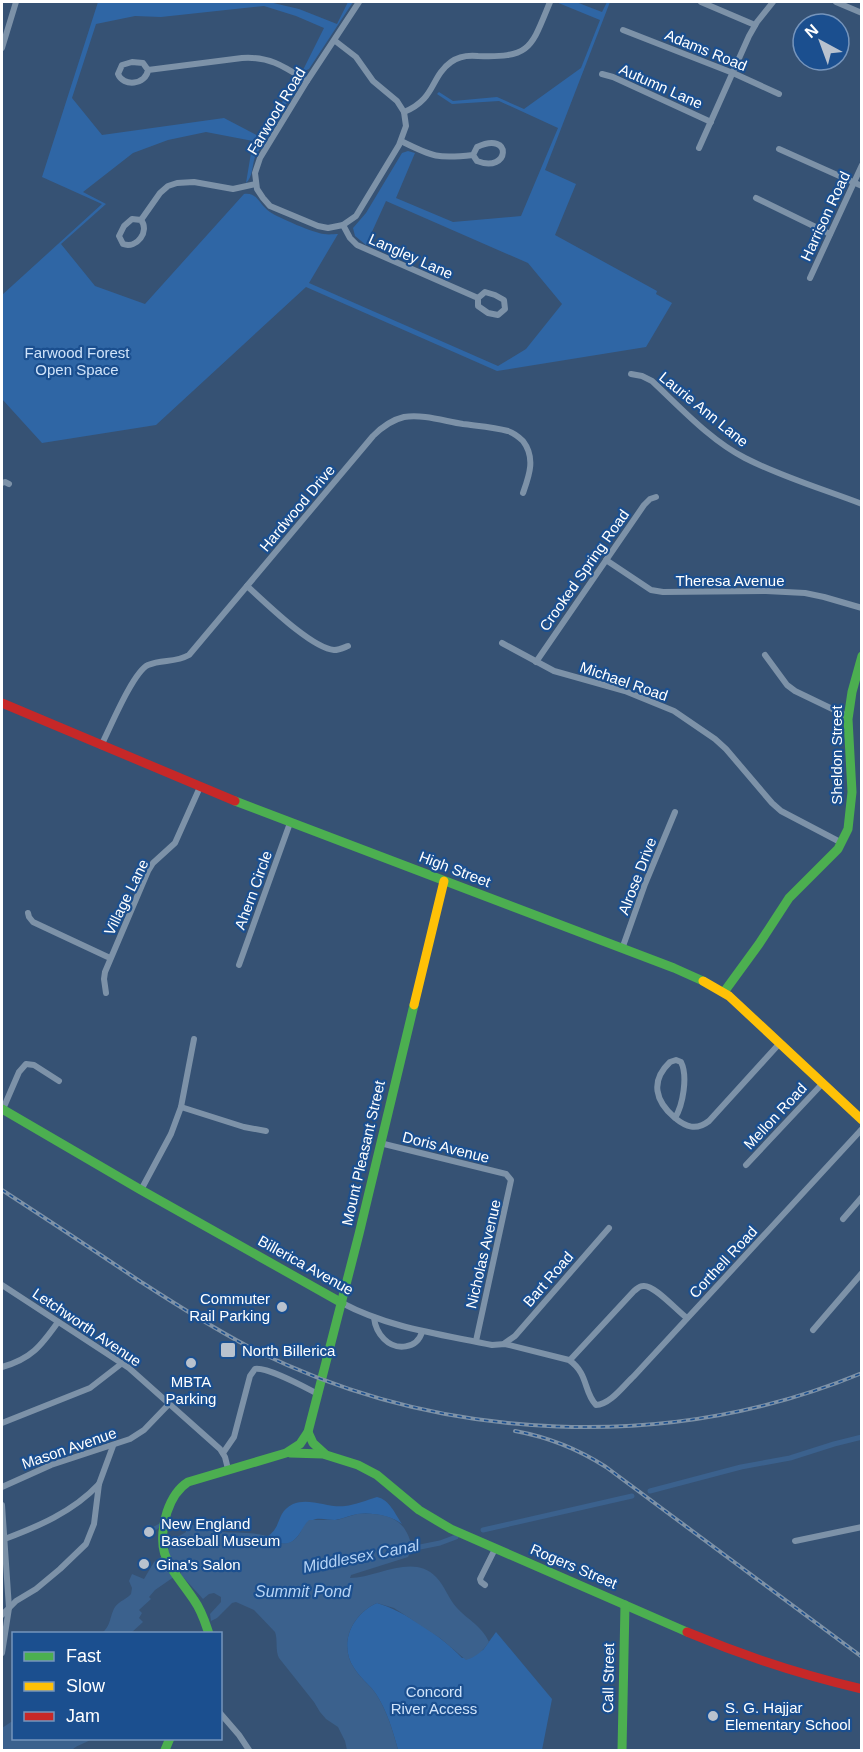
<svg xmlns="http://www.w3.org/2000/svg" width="863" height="1752" viewBox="0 0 863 1752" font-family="Arial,sans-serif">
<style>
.green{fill:#2f66a5}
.water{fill:#3b618d}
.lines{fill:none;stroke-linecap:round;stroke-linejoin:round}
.canal{stroke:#3b618d;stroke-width:5}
.street{stroke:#7d92a8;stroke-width:6}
.fast{stroke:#4caf50;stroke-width:9}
.slow{stroke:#ffc107;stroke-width:9}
.jam{stroke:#c62828;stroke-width:9}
.rail-casing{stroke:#7e92a7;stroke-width:4}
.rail{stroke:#1b4f8f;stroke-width:1.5;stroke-dasharray:4.5;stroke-linecap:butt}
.poi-dot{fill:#b9c2ce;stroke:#1b4f8f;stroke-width:2}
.labels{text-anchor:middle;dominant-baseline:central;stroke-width:4.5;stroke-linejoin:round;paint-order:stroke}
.street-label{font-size:15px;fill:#fff;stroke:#1b4f8f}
.park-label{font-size:15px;fill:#cfe3fa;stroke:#1b4f8f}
.poi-label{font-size:15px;fill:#fff;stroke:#1b4f8f;text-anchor:start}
.water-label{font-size:16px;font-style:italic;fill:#b5d3f5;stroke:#1b4f8f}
</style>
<rect width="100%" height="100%" fill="#365274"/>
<g class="green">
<path d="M98,2H269L299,9L337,24L348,2H353L309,69L302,72L324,28L296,16L264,6L161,17L135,16L96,24L72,98L102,135L224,118L262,138L295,79L298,84L255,157C252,165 253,177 246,183L253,141L206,132L168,140L133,153L83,192L106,204L61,244L95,286L145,304L244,194C258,192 259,205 270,212C279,218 314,233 324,234C329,235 334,234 338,234L309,283L498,366L526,349L562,304L528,263L386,201L366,245L355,236L353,228L366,213L402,153L408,151L415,153L396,198L453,222L521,216L558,128L499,101L452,104L437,94L439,92L453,101L497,97L524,109L581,68L600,20L556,2H576L602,12L607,2H610L545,170L576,184L555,235L657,291L656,294L672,303L646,347L497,371L306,287L156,425L42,443L2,399V295L102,204L42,177Z"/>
<path d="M377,1497C390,1500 395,1514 402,1524C392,1516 371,1512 358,1514C350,1515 343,1519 335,1520C329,1520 322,1518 316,1519C301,1522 298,1549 280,1543C276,1542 272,1538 268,1536C282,1527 276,1512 293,1504C309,1497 328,1508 345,1506C355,1505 367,1500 377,1497Z"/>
<path d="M377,1603C404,1611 443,1637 462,1658L483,1650L496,1632L552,1699L542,1750H398C393,1731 387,1711 376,1694C370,1685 360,1678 354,1668C338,1644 352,1614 377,1603Z"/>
</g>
<g class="water">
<path d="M357,1514C386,1513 406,1517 412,1548L408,1557L351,1575L350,1578C377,1578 413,1553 436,1577C445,1586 448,1598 457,1608C468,1620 482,1626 489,1642C483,1651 476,1657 466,1660L440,1638L394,1608L377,1603C352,1614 338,1644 354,1668C360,1678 370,1685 376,1694C387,1711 393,1731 398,1750H347L345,1741L338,1727L326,1719L320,1712L314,1702L279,1658C275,1650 278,1640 275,1632L254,1610L236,1602L232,1603L217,1618L211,1621L210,1614L221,1602V1597L214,1593L209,1594L203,1599L184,1578L181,1577V1572L155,1590L149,1597L151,1599L139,1610L142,1613L139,1618L143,1622L131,1633L101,1634C112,1625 109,1617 115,1607C119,1601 127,1599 131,1594L132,1588L129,1581L132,1574L144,1579L154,1562L165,1554L176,1538L186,1532V1529C170,1521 165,1523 152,1533L153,1527L168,1519C184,1521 200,1529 217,1531C234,1534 250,1531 267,1536C275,1538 279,1546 288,1543C300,1540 301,1527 309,1520H337Z"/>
<path d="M11,1722H13L14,1738L91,1739C85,1744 78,1744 72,1750H2V1728Z"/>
</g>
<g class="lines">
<g class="canal">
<polyline points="650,1491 741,1467 790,1458 834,1444 862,1437"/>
<polyline points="483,1530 632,1496"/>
<polyline points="405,1550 440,1543 456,1537"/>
</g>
<g class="street">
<polyline points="701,2 755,25"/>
<polyline points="836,2 862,13"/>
<polyline points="623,30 733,73 779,94"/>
<polyline points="334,40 356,57 373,81 397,101 404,112 406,126 399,145 356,216 343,225 328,228 318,226 270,206 263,198 257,189 255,173 260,158 307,81 359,2"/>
<polyline points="2,48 16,2"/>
<path d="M148,70C146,85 123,87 118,74L122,65L132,62L143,63L148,70L242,58C270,56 285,67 307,81"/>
<polyline points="602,74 613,77 711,122"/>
<path d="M404,112C436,99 430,77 451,62C459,56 468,55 478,56C531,58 531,48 550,2"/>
<path d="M401,141C433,157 438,159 473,155L477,161C510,174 513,130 477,147L473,155"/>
<polyline points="699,148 749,36 757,22 773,2"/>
<polyline points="779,149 862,186"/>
<polyline points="756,198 830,234"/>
<path d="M141,220C150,231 137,249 123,244L119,236L124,226L132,219L141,220L160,193L168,186L177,183L194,182L233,189L256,184"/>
<polyline points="343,225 350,238 357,245 478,298 478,306 488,313 498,315 505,309 504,300 495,295 485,292 478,298"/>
<polyline points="810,278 862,165"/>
<path d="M631,374L642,376L652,381C681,408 710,440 745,458C782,477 823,489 862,504"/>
<polyline points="2,483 5,482 9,484"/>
<polyline points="606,560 651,590 663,592 766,591 805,593 824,597 862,608"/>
<path d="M247,586C265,602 311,648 334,650C339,650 343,648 348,646"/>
<polyline points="502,643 554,671 625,691 674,711 715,739 726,749 772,803 781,811 842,843"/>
<polyline points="765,655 787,685 795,691 849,717"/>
<polyline points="536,662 644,505 650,499 656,497"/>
<path d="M101,746C110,728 133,672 148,665C162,659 175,663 189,655L373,436C382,427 391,420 404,417C423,414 444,421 463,424C478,426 494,427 508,431C514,433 519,437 523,441C536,458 529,476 523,493"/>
<polyline points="28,913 29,917 33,922 110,958"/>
<polyline points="622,949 645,884 675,812"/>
<polyline points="239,965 290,823"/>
<polyline points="106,993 104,979 105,972 148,871 153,863 175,843 200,787"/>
<polyline points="181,1107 244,1127 266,1131"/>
<polyline points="3,1109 19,1072 26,1064 34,1065 59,1081"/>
<path d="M675,1118C655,1101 650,1081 670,1062L676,1060L681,1062C688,1076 683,1105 675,1118C686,1127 696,1131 709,1121L779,1044"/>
<polyline points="380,1143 506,1174 511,1180 476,1341"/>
<polyline points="746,1165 822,1084"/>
<polyline points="141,1190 171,1134 181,1107 194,1039"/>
<polyline points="843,1219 862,1197"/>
<polyline points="2,1285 129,1368 220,1449 225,1457 228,1469"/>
<path d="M342,1303C389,1328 440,1334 492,1345L505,1344L569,1360C589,1374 583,1391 596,1405C610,1405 624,1385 634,1376L862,1129"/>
<path d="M374,1318C375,1326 378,1333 384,1339C396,1351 417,1349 422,1332"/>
<polyline points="813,1330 862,1273"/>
<polyline points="505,1343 515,1336 609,1228"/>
<path d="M570,1360L634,1291C637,1289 639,1286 643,1286C654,1284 677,1311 687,1318"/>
<path d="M2,1367C31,1359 41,1346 58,1322"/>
<polyline points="2,1423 90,1388 121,1364"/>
<path d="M223,1453L234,1437L250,1376L255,1369C268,1367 304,1387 318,1394"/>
<polyline points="2,1487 51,1465 130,1439 144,1430 169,1404"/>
<polyline points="2,1505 9,1608 2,1653"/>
<path d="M2,1540C37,1527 73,1512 99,1484"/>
<polyline points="795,1541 862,1527"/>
<polyline points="485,1585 481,1582 480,1579 495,1549"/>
<polyline points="2,1615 16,1601 36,1589 60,1569 86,1544 94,1524 99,1484 113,1446"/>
<polyline points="220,1713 239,1735 249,1750"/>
</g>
<g class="fast">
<polyline points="235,801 674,968 703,981"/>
<polyline points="724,992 759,944 789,898 838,849 848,829 852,792 848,719 852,692 862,656"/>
<polyline points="2,1109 141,1190 342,1303"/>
<polyline points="308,1432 313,1443 325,1454"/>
<polyline points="290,1453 323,1454 358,1465 377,1475 419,1510 451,1529 687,1632"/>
<path d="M209,1634C205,1622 202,1611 194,1600C171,1566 154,1556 167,1512C171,1500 177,1489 188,1482L286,1453L300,1444L308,1432L359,1234L414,1005"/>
<polyline points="165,1750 170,1738"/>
<polyline points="622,1750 625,1605"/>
</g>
<g class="slow">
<polyline points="703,981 729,996 862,1120"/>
<polyline points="414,1005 444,881"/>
</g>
<g class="jam">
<polyline points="2,703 235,801"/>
<path d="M687,1632C744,1656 802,1675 862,1689"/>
</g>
<defs>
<g id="rail">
<path d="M2,1190C48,1220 95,1251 141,1282C179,1306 217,1331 257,1351C443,1443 669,1453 862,1373"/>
<path d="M515,1431C548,1437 578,1449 606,1467L862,1657"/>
</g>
</defs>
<use href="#rail" class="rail-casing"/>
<use href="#rail" class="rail"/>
</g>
<g class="poi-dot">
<circle cx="282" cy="1307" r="6"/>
<rect x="220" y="1342" width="16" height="16" rx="3"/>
<circle cx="191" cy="1363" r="6"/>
<circle cx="149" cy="1532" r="6"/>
<circle cx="144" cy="1564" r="6"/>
<circle cx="713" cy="1716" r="6"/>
</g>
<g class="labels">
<g class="street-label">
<text transform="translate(706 50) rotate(22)">Adams Road</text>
<text transform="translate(661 86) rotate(24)">Autumn Lane</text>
<text transform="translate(276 111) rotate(-59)">Farwood Road</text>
<text transform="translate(825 216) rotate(-65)">Harrison Road</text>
<text transform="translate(411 256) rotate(24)">Langley Lane</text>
<text transform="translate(704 409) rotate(39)">Laurie Ann Lane</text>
<text transform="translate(297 508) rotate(-50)">Hardwood Drive</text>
<text transform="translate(584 570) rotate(-55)">Crooked Spring Road</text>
<text x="730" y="580">Theresa Avenue</text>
<text transform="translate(624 681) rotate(19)">Michael Road</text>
<text transform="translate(836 755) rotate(-90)">Sheldon Street</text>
<text transform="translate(455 869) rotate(21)">High Street</text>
<text transform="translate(637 876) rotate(-69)">Alrose Drive</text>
<text transform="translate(253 890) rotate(-70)">Ahern Circle</text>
<text transform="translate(126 897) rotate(-64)">Village Lane</text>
<text transform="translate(775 1116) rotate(-47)">Mellon Road</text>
<text transform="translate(446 1147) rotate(14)">Doris Avenue</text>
<text transform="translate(363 1153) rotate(-77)">Mount Pleasant Street</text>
<text transform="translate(483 1254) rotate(-77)">Nicholas Avenue</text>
<text transform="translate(723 1262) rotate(-47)">Corthell Road</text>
<text transform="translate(306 1265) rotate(29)">Billerica Avenue</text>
<text transform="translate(548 1279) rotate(-49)">Bart Road</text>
<text transform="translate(87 1327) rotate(34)">Letchworth Avenue</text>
<text transform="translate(69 1448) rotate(-19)">Mason Avenue</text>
<text transform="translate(574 1566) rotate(23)">Rogers Street</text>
<text transform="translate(608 1678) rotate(-89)">Call Street</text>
</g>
<g class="park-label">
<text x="77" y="352">Farwood Forest<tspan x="77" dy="17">Open Space</tspan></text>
<text x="434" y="1691">Concord<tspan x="434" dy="17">River Access</tspan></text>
</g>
<g class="poi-label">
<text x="270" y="1298" text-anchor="end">Commuter<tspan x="270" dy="17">Rail Parking</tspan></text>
<text x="242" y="1350">North Billerica</text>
<text x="191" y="1381" text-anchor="middle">MBTA<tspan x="191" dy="17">Parking</tspan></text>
<text x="161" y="1523">New England<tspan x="161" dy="17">Baseball Museum</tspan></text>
<text x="156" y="1564">Gina's Salon</text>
<text x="725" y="1707">S. G. Hajjar<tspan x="725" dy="17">Elementary School</tspan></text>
</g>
<g class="water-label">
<text transform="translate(361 1556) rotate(-11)">Middlesex Canal</text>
<text x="303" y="1591">Summit Pond</text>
</g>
</g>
<rect width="863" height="1752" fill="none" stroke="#ffffff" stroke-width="6"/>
<rect x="12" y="1632" width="210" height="108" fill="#1b4f8f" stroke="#7695bc" stroke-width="1.5"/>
<rect x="24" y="1652" width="30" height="9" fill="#4caf50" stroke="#7695bc" stroke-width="1.5"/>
<text x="66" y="1662" font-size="18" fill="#ffffff">Fast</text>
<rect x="24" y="1682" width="30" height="9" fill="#ffc107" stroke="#7695bc" stroke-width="1.5"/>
<text x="66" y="1692" font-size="18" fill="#ffffff">Slow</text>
<rect x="24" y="1712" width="30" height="9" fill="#c62828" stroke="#7695bc" stroke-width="1.5"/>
<text x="66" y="1722" font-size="18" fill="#ffffff">Jam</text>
<g transform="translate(821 42) rotate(319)"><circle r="28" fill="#1b4f8f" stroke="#7695bc" stroke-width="1.5"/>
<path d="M0-4.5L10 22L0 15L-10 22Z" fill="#b9c2ce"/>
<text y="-9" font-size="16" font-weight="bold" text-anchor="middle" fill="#ffffff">N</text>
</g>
</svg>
